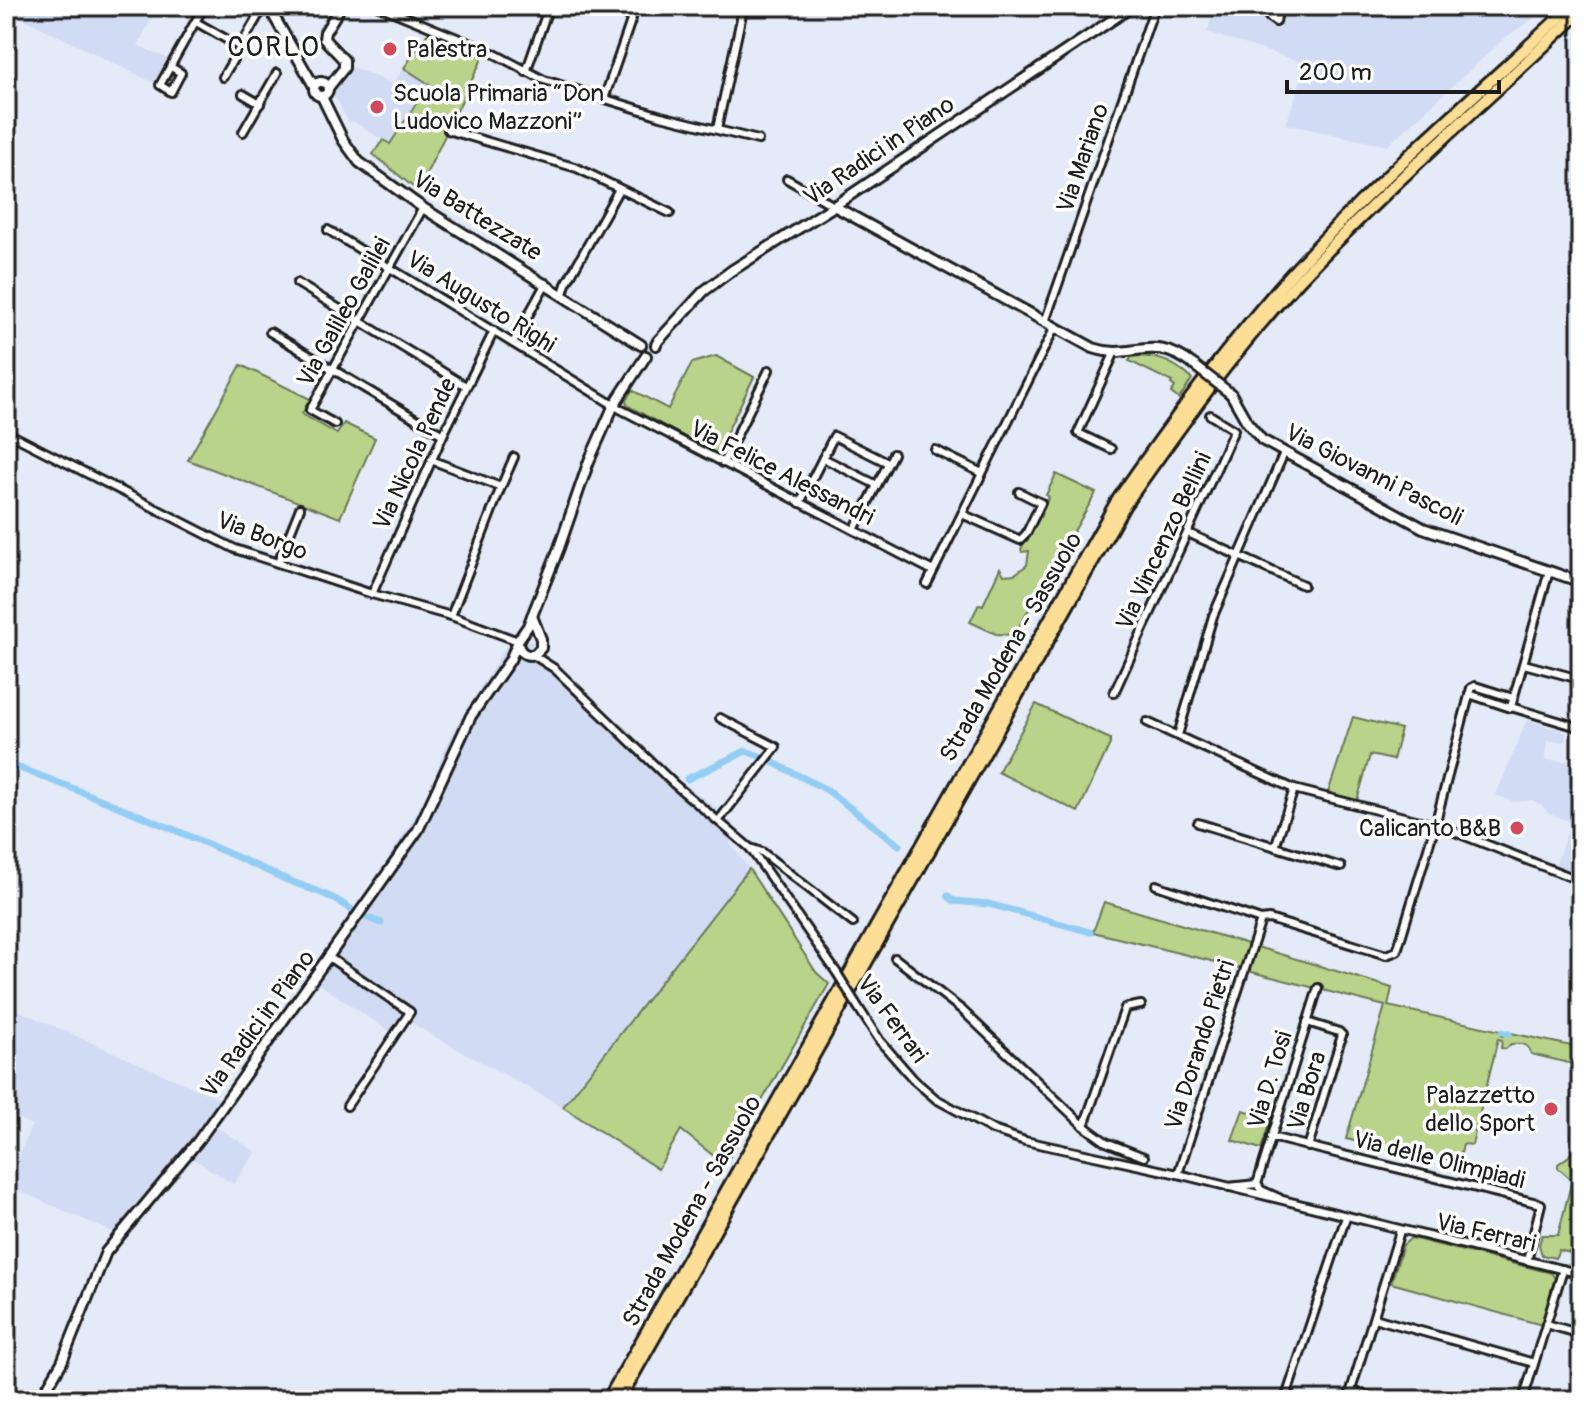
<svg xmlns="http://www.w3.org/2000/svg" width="1587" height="1406" viewBox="0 0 1587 1406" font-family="Pangolin,sans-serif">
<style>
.built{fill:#d1dbf3}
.green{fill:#b9d38b;stroke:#6a7854;stroke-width:2}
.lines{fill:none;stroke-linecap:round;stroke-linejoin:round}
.canal{stroke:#94cdf3;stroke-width:7}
.minor-casing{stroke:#1c1c1c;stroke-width:12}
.tertiary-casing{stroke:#1c1c1c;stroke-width:14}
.trunk-casing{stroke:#1c1c1c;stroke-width:16}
.minor{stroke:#fff;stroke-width:6}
.tertiary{stroke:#fff;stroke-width:8}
.trunk{stroke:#fcde96;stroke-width:10}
.minor-bridge-casing{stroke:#1c1c1c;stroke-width:12;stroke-linecap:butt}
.tertiary-bridge-casing{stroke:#1c1c1c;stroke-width:14;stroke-linecap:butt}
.minor-bridge{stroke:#fff;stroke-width:6}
.tertiary-bridge{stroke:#fff;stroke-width:8}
.poi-dot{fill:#d1495b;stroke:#fff;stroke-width:3}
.labels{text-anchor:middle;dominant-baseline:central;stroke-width:7;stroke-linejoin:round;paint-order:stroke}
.poi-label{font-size:24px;fill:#1c1c1c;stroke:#fff;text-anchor:start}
.street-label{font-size:24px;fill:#1c1c1c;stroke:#fff}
.quarter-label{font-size:28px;letter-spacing:2px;fill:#1c1c1c;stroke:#fff}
</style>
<rect width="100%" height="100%" fill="#e4eaf8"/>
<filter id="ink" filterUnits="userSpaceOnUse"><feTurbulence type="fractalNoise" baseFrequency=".0125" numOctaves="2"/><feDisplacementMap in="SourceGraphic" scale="16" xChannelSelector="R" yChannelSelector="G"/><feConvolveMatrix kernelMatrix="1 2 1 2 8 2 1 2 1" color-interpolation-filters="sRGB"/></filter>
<g filter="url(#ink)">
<g class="built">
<polygon points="28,6 140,6 154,14 138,45 168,59 154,83 22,18"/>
<polygon points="1216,6 1494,6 1535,17 1505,38 1387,146 1286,124 1307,64 1207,32"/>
<polygon points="352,67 393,84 404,68 430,83 390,145 353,121 349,123 333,93"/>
<polygon points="524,640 531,641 679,780 725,815 738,831 730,844 749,869 563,1107 405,1020 392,1033 310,978 359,906 429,793 440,761 454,730 507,645"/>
<polygon points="1527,720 1566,732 1565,742 1547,741 1545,760 1581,762 1581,883 1553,871 1571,822 1548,813 1542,805 1532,800 1514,802 1496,795"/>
<polygon points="6,1005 233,1105 217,1127 256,1152 234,1184 192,1158 121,1236 6,1185 32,1125 6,1113"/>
</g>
<g class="green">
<polygon points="428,33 483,57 418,191 373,154 383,140 390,144 429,84 404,68"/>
<polygon points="716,356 754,377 716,454 705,446 693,442 627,405 626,400 632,390 668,409 692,363"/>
<path d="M1139,356C1162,357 1175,363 1192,379L1179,399L1171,393L1175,387L1171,384L1172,382L1129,361L1132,357Z"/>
<polygon points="241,365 310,399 302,414 337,434 344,423 375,438 340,518 188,460"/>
<polygon points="1056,474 1096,493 1014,635 996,634 970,622 979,604 983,605 1000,568 1004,575 1015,574 1027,565 1029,551 1022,552 1021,549 1049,497 1046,495"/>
<polygon points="1036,704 1110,739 1110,744 1078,812 998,772"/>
<polygon points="1353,717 1401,729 1393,760 1370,755 1357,801 1328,793"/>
<polygon points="749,869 816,972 829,984 725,1165 681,1130 658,1169 563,1107"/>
<polygon points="1104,902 1248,944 1240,968 1093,932"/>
<path d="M1257,947L1392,988L1388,1006L1501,1031L1502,1036L1511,1033L1581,1048V1066L1531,1054C1529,1043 1520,1043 1511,1044L1506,1049L1501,1048L1502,1040L1498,1039L1472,1145L1463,1144L1461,1153L1449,1160L1442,1158V1162L1346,1139L1385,1006L1248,971Z"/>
<polygon points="1243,1110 1271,1118 1261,1149 1232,1140"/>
<polygon points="1576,1145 1581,1146 1581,1256 1559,1250 1555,1258 1542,1255 1539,1245 1542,1235 1558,1235 1572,1180 1558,1168 1558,1164 1569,1156"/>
<polygon points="1411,1238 1551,1273 1555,1278 1542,1325 1391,1283 1403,1245"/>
</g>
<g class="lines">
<g class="canal">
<polyline points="772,762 827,790 899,845"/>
<path d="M6,763C98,797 188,834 276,875C301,887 331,893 353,911"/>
<polyline points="687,779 746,751 765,758"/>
<polyline points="948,896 954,901 989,904 1090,932"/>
<polyline points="368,918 381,923"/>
<polyline points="1502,1032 1509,1034"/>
</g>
<defs>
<g id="minor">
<polyline points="379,6 491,52 544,80 661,116 758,140"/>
<polyline points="1265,6 1269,17 1276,22 1279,6"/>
<polyline points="196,22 240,47"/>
<polyline points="171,67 181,73 171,92 160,85 204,6"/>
<polyline points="526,72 549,6"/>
<polyline points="223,77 258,16 268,7"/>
<polyline points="243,94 260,104"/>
<polyline points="604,99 636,6"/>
<polyline points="717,129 742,14"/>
<polyline points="448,130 577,168 670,213"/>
<polyline points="243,132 277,73"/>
<polyline points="787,179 834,206"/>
<polyline points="328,230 620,409 933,571"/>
<polyline points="297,283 466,386"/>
<polyline points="563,294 566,284 619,189"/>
<polyline points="1045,322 1155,6"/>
<polyline points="270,332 443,435"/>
<polyline points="513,343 546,283"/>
<polyline points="1110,351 1113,356 1078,433 1111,449"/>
<polyline points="335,424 310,410 423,208"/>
<polyline points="6,432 235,549 372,594 451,616 518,641"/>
<polyline points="935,450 982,473"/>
<polyline points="823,458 877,485"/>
<polyline points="431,460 501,487 451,616"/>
<polyline points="723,463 769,370"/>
<polyline points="501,487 514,457"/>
<polyline points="800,503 834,436 888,463"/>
<polyline points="962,514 1020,540 1026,534 1041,503 1019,492"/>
<polyline points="854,530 893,454"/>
<polyline points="1188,533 1303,585"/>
<polyline points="278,563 300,508"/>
<polyline points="1549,571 1511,707 1581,728"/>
<polyline points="927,584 1055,327"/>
<polyline points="372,594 443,435 494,331"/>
<polyline points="533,655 555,669 674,784 750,848 837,973"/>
<polyline points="1524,664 1572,677"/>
<polyline points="1114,693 1234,430 1210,415"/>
<polyline points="1469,694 1511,708"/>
<polyline points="1147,722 1294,789 1439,826 1581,881"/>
<polyline points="1178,735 1213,616 1284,453"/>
<polyline points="719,820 776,747 720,718"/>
<polyline points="1198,823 1341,867"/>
<polyline points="1275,847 1294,789"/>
<polyline points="750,848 762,852 853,923"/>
<polyline points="1156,885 1261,920"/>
<polyline points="330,958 410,1012 347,1106"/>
<polyline points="895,958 962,1010 1084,1126 1106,1142 1144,1157"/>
<polyline points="858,1007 880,1041 914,1080 936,1099 993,1130 1025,1141 1178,1174 1581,1274"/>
<polyline points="1307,1022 1339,1032 1342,1035 1308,1147"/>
<polyline points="1084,1126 1125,1008 1141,1005"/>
<polyline points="1271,1137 1541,1204 1527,1261"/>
<polyline points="1178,1174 1261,920 1269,919 1386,955 1397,951 1435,825 1471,688 1475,686 1513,698"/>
<polyline points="1257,1184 1318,988"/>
<polyline points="1228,1187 1257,1184 1261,1190 1279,1198"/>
<polyline points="1374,1318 1534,1363"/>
<polyline points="1546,1324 1581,1334"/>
<polyline points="1351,1391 1382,1400"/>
<polyline points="1285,1400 1346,1217"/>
<polyline points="1348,1400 1400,1231"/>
<polyline points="1523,1400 1563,1269"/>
</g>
<g id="tertiary">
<polyline points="268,6 314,86"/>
<circle cx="321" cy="89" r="7"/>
<polyline points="328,88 344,68 344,60 324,39 325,32 341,6"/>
<polyline points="322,97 343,140 359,162 423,208 641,345"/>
<path d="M834,206L1093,348C1134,362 1150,331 1195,366"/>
<polyline points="656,345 658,341 704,291 731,271 834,206 1133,6"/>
<polyline points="1231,394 1247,422 1262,440 1423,528 1581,582"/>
<path d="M518,644C520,653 527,657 535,654L541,648V639L532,616"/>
<polyline points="40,1400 62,1362 106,1252 198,1141 418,830 471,716 510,660 519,639 528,626 559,548 589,461 614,405 646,356"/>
</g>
<g id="trunk">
<path d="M608,1400L1117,501C1168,427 1220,356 1279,288C1368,187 1473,98 1572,6"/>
<path d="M619,1400L1124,506C1177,431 1229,357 1291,289C1382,191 1484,103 1581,11"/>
</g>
</defs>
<use href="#minor" class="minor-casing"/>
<use href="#tertiary" class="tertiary-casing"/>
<use href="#trunk" class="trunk-casing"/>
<use href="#minor" class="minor"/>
<use href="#tertiary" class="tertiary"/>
<use href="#trunk" class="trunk"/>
<defs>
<polyline id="minor-bridge" points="837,973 858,1007"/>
<polyline id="tertiary-bridge" points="1195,366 1231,394"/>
</defs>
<use href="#minor-bridge" class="minor-bridge-casing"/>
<use href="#tertiary-bridge" class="tertiary-bridge-casing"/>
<use href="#minor-bridge" class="minor-bridge"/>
<use href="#tertiary-bridge" class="tertiary-bridge"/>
</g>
</g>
<g class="poi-dot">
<circle cx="390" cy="49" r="8"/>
<circle cx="377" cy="107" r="8"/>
<circle cx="1517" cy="828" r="8"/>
<circle cx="1551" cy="1109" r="8"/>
</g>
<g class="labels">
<g class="poi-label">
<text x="406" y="49">Palestra</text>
<text x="393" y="93">Scuola Primaria “Don<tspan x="393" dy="28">Ludovico Mazzoni”</tspan></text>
<text x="1501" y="828" text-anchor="end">Calicanto B&amp;B</text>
<text x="1535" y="1095" text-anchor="end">Palazzetto<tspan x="1535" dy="28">dello Sport</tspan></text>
</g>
<g class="street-label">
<text transform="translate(879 151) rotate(-34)">Via Radici in Piano</text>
<text transform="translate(1083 158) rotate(-71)">Via Mariano</text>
<text transform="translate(477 216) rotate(32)">Via Battezzate</text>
<text transform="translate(481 302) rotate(32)">Via Augusto Righi</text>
<text transform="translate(344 312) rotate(-61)">Via Galileo Galilei</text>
<text transform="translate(415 454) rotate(-65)">Via Nicola Pende</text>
<text transform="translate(782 473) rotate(27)">Via Felice Alessandri</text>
<text transform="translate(1374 475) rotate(27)">Via Giovanni Pascoli</text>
<text transform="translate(262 536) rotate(21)">Via Borgo</text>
<text transform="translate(1164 541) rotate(-65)">Via Vincenzo Bellini</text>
<text transform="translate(1011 647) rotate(-60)">Strada Modena - Sassuolo</text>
<text transform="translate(892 1019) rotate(54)">Via Ferrari</text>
<text transform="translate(258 1024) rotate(-54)">Via Radici in Piano</text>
<text transform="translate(1200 1045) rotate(-72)">Via Dorando Pietri</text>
<text transform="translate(1270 1080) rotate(-73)">Via D. Tosi</text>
<text transform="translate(1307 1091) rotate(-73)">Via Bora</text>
<text transform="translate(1439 1160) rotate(14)">Via delle Olimpiadi</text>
<text transform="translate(692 1211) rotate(-61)">Strada Modena - Sassuolo</text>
<text transform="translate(1486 1233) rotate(13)">Via Ferrari</text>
</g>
<g class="quarter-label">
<text x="274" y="47">CORLO</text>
</g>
</g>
<rect width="1587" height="1406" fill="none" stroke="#fff" stroke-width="32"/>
<rect x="16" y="16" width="1555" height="1374" fill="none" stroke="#1c1c1c" stroke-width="3" filter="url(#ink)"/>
<path d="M1287 80v12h212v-12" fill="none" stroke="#1c1c1c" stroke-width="4"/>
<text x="1299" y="80" font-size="24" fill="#1c1c1c" stroke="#ffffff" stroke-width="6" paint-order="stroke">200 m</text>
</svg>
